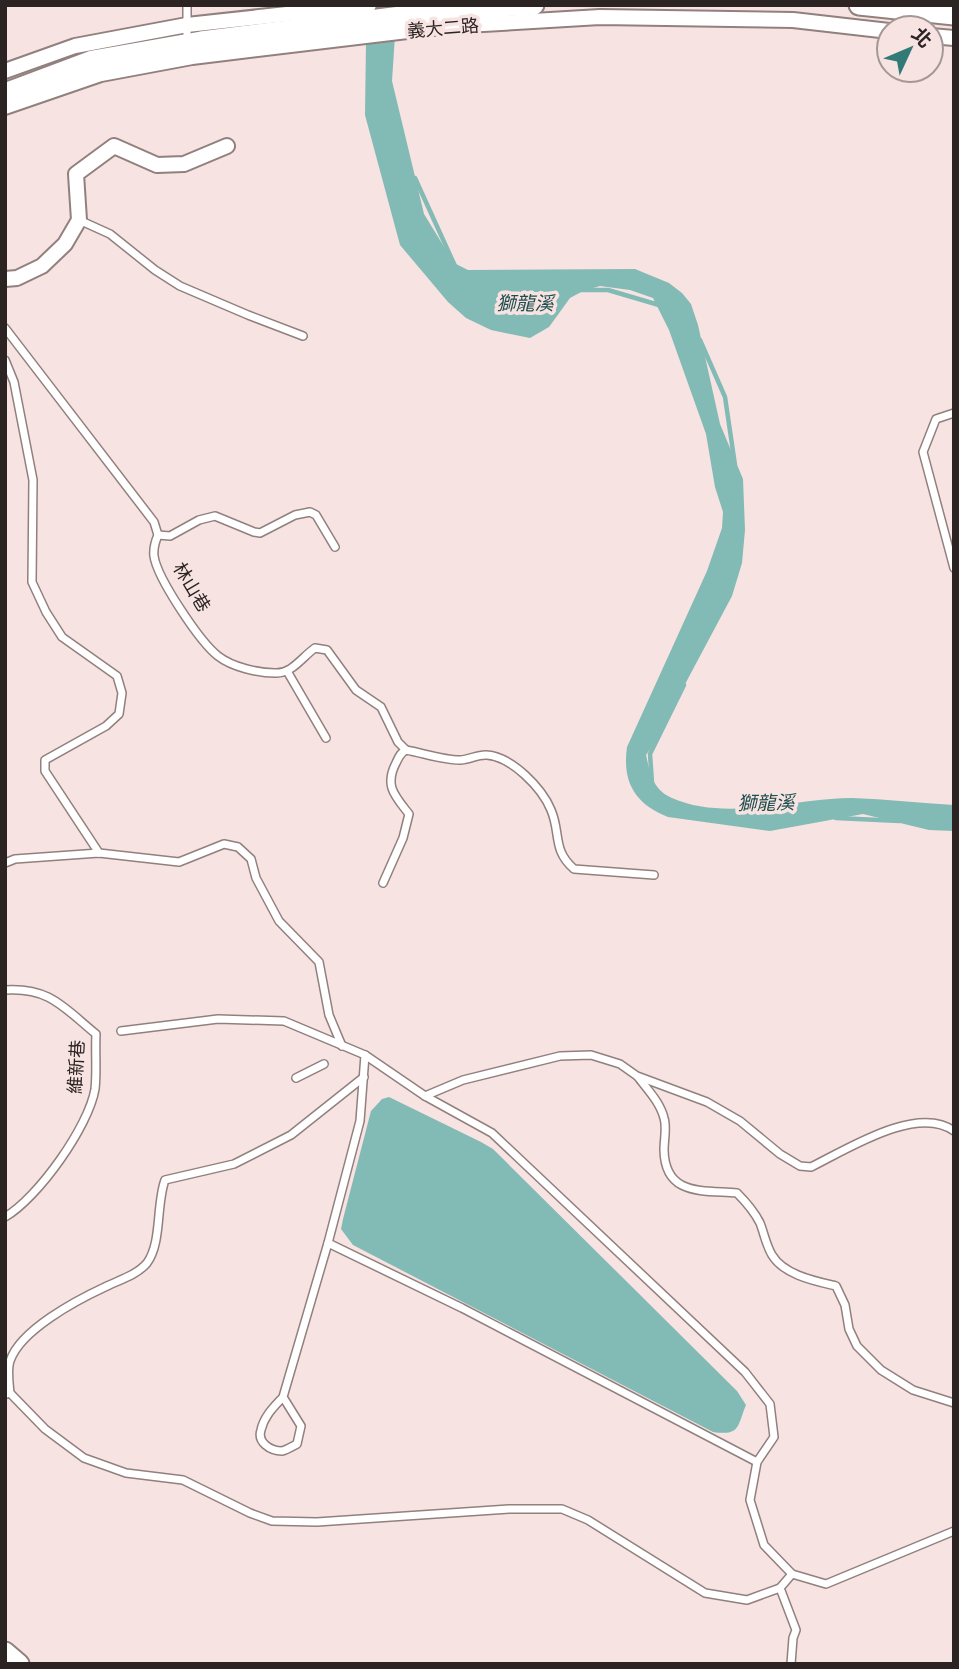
<svg xmlns="http://www.w3.org/2000/svg" width="959" height="1669" viewBox="0 0 959 1669" font-family="'Work Sans','Noto Sans TC',sans-serif">
<style>
.water{fill:#82bab5}
.lines{fill:none;stroke-linecap:round;stroke-linejoin:round}
.stream{stroke:#82bab5;stroke-width:4.5}
.lane-casing{stroke:#91807e;stroke-width:10}
.street-casing{stroke:#91807e;stroke-width:18}
.secondary-casing{stroke:#91807e;stroke-width:23}
.lane{stroke:#fff;stroke-width:7}
.street{stroke:#fff;stroke-width:14}
.secondary{stroke:#fff;stroke-width:19}
.labels{text-anchor:middle;dominant-baseline:central;stroke-width:7;stroke-linejoin:round;paint-order:stroke}
.street-label{font-size:18px;fill:#2b2423;stroke:#f7e3e1}
.water-label{font-size:19px;font-style:italic;fill:#1e4f4d;stroke:#f7e3e1}
</style>
<rect width="100%" height="100%" fill="#f7e3e1"/>
<g class="water">
<path d="M372,5H397L392,81L424,214L454,263L468,270L635,269L669,283L682,293L691,304L698,325L720,424L743,479L745,530L742,563L732,596L651,748L646,755C650,773 653,790 672,798C726,822 796,798 852,798C886,799 920,803 954,805V831L929,830L863,814L770,831L668,817C635,804 622,782 627,747L707,571L722,528L723,512L715,487L706,434L669,330L653,298L630,290L600,286L583,291L570,298L549,327L530,338L491,330L466,318L448,302L400,245L365,115L366,44Z"/>
<path d="M389,1097L481,1142L493,1149L737,1391L746,1405C737,1426 741,1436 713,1432L353,1245L341,1229L343,1219L371,1111L382,1099Z"/>
</g>
<g class="lines">
<g class="stream">
<polyline points="415,178 455,266"/>
<polyline points="579,290 608,290 659,305"/>
<polyline points="700,340 725,397 735,465"/>
<polyline points="652,783 650,754 684,685"/>
<polyline points="836,818 900,821"/>
</g>
<defs>
<g id="lane">
<polyline points="187,5 187,43"/>
<polyline points="79,220 110,234 155,270 180,286 248,315 303,336"/>
<path d="M5,328L154,522L158,535C155,542 153,548 154,556C157,578 200,642 218,656C232,667 258,673 275,673C292,674 302,657 315,648L327,650L356,690L381,707L398,742L406,750"/>
<polyline points="5,360 14,382 33,480 32,582 46,612 62,637 117,676 122,693 119,714 106,726 45,760 45,771 99,853"/>
<polyline points="954,413 936,419 923,452 954,568"/>
<polyline points="158,535 170,536 199,520 215,516 254,532 260,533 295,515 310,512 316,515 335,547"/>
<polyline points="287,671 326,738"/>
<polyline points="5,863 15,859 99,853 179,862 224,844 238,847 251,859 256,878 279,921 319,962 329,1015 342,1046"/>
<path d="M383,883L403,838L409,814C395,796 384,786 396,763C399,757 400,753 406,750C423,753 443,760 460,760C469,760 478,754 487,755C512,757 542,788 551,810C561,833 552,850 574,869L654,875"/>
<path d="M5,990C50,987 64,1008 96,1034C95,1052 97,1071 95,1089C89,1126 38,1198 5,1217"/>
<polyline points="121,1031 218,1019 284,1021 365,1055 425,1096 492,1133 745,1372 770,1404 774,1437 757,1462 750,1500 764,1545 792,1574 826,1584 954,1531"/>
<path d="M638,1077C647,1089 660,1102 664,1118C667,1127 664,1140 664,1150C665,1196 702,1190 737,1193C746,1202 754,1211 760,1223C764,1233 766,1245 772,1255C784,1275 815,1281 836,1286L845,1305L849,1329L857,1346L881,1370L913,1390L954,1403"/>
<polyline points="296,1078 324,1064"/>
<path d="M425,1096L463,1080L560,1056L591,1055L620,1064L637,1076L707,1102L740,1121L780,1154L800,1166L811,1167C846,1150 917,1104 954,1131"/>
<polyline points="328,1243 462,1308 757,1462"/>
<polyline points="10,1393 45,1429 84,1458 126,1473 183,1480 250,1513 272,1521 317,1522 509,1509 562,1509 588,1520 705,1593 747,1600 780,1588 792,1574"/>
<path d="M7,1394L10,1393C9,1383 7,1370 10,1361C20,1330 77,1300 105,1287C119,1280 137,1275 147,1263C162,1243 156,1204 165,1180L234,1164L291,1135L364,1077"/>
<path d="M283,1397L301,1426L297,1444C293,1446 287,1450 282,1451C270,1451 257,1442 261,1430C264,1416 274,1407 283,1397L328,1243L360,1121L365,1055"/>
<polyline points="780,1588 796,1630 793,1638 791,1664"/>
</g>
<g id="street">
<polyline points="931,36 954,38"/>
<polyline points="5,71 75,46 187,25 369,5"/>
<polyline points="5,107 101,74 192,57 449,26 600,17 793,20 889,31"/>
<polyline points="5,279 17,278 42,266 65,244 79,220 76,174 114,146 157,165 184,164 227,146"/>
</g>
<g id="secondary">
<polyline points="859,5 954,15"/>
<polyline points="5,93 93,60 201,41 449,10 534,5"/>
<polyline points="5,1652 19,1664"/>
</g>
</defs>
<use href="#lane" class="lane-casing"/>
<use href="#street" class="street-casing"/>
<use href="#secondary" class="secondary-casing"/>
<use href="#lane" class="lane"/>
<use href="#street" class="street"/>
<use href="#secondary" class="secondary"/>
</g>
<g class="labels">
<g class="street-label">
<text transform="translate(443 28) rotate(-5)">義大二路</text>
<text transform="translate(192 587) rotate(59)">林山巷</text>
<text transform="translate(76 1067) rotate(-87)">維新巷</text>
</g>
<g class="water-label">
<text x="525" y="303">獅龍溪</text>
<text transform="translate(766 803) rotate(-1)">獅龍溪</text>
</g>
</g>
<rect width="959" height="1669" fill="none" stroke="#2b2423" stroke-width="14"/>
<g transform="translate(910 49) rotate(46)"><circle r="33" fill="#f7e3e1" stroke="#a59795" stroke-width="2"/>
<path d="M0-5L12 26L0 18L-12 26Z" fill="#317a76"/>
<text y="-10" font-size="19" font-weight="bold" text-anchor="middle" fill="#2b2423">北</text>
</g>
</svg>
